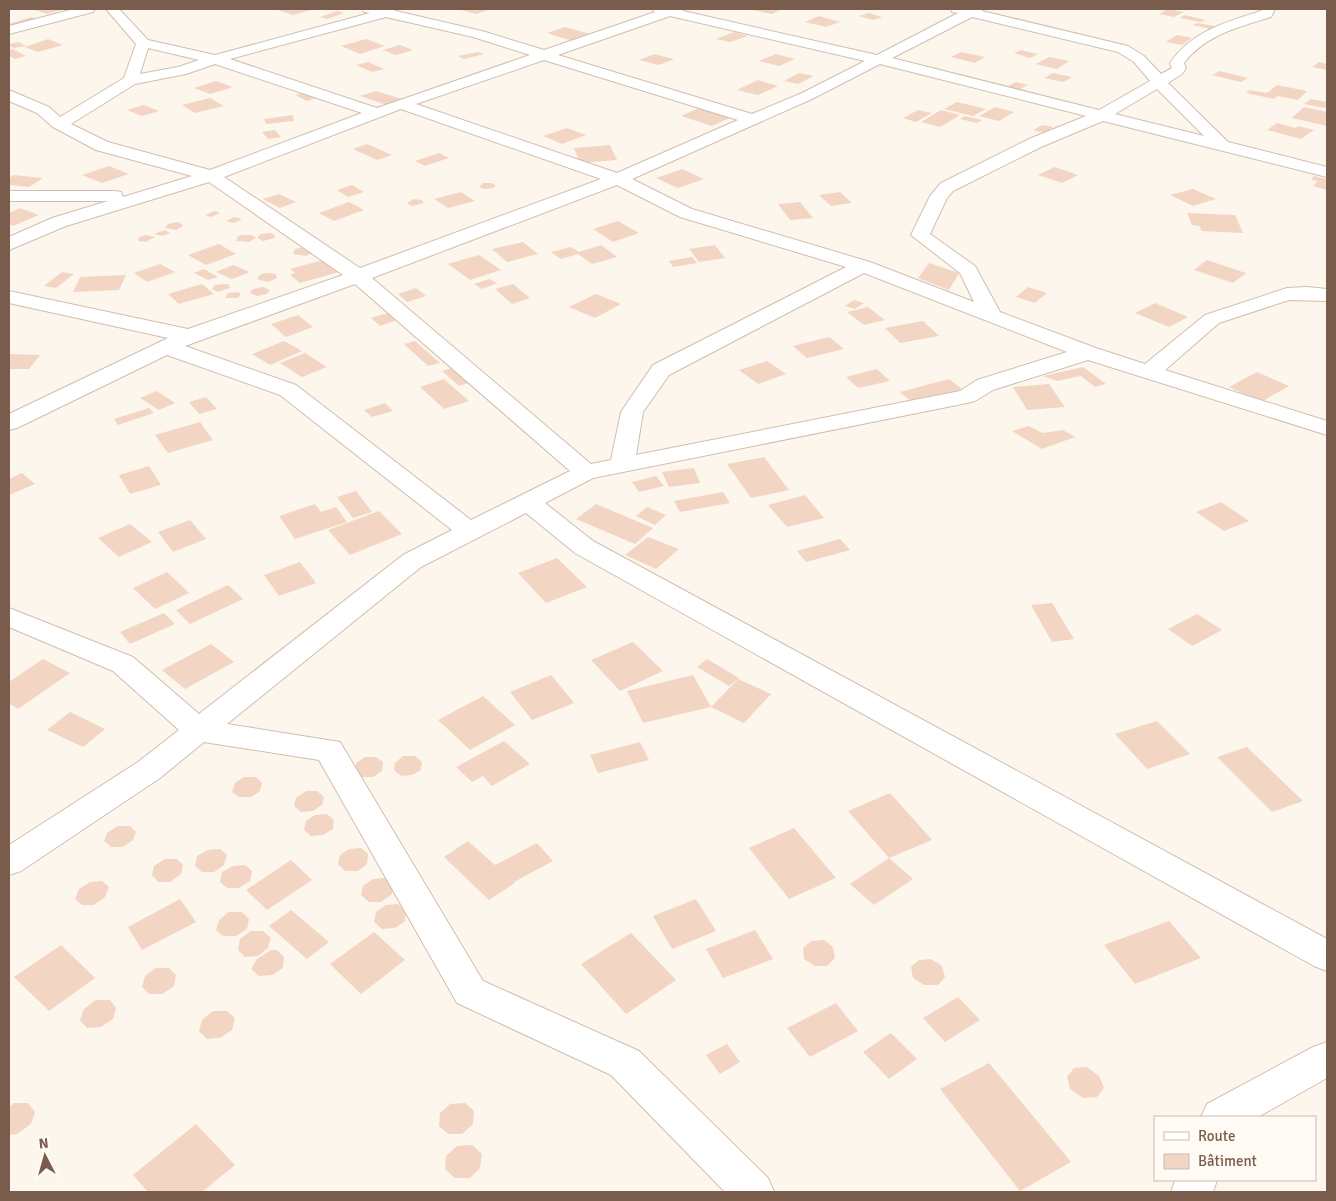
<svg xmlns="http://www.w3.org/2000/svg" width="1336" height="1201" viewBox="0 0 1336 1201" font-family="Signika,sans-serif">
<style>
.building{fill:#f3d5c3}
.lines{fill:none;stroke-linecap:round;stroke-linejoin:round}
.minor-casing{stroke:#d1beb0;stroke-width:2}
.minor{fill:#fff;fill-rule:evenodd}
</style>
<rect width="100%" height="100%" fill="#fdf6ec"/>
<g class="building">
<polygon points="41,9 58,9 62,10 47,14 35,10"/>
<polygon points="284,9 314,9 293,15 278,10"/>
<polygon points="464,9 491,9 476,14 461,10"/>
<polygon points="748,9 783,9 772,14"/>
<polygon points="1168,9 1169,9 1184,12 1174,17 1159,14"/>
<polygon points="337,11 344,13 327,19 320,17"/>
<polygon points="869,13 882,17 873,20 859,16"/>
<polygon points="1184,15 1206,20 1201,22 1180,18"/>
<polygon points="819,16 840,22 826,27 805,22"/>
<polygon points="31,17 36,19 12,25 9,24"/>
<polygon points="1197,23 1215,26 1210,29 1193,25"/>
<polygon points="565,27 590,34 572,41 547,33"/>
<polygon points="734,32 748,36 730,42 716,39"/>
<polygon points="1177,35 1192,38 1182,45 1166,42"/>
<polygon points="48,39 63,45 38,52 25,47"/>
<polygon points="366,39 385,46 360,54 341,46"/>
<polygon points="18,42 26,46 14,48 9,46 9,44"/>
<polygon points="400,45 413,50 396,55 383,50"/>
<polygon points="13,49 26,56 15,59 9,56 9,50"/>
<polygon points="1021,50 1038,54 1030,58 1014,53"/>
<polygon points="478,52 484,54 464,59 458,56"/>
<polygon points="961,52 985,57 975,63 951,57"/>
<polygon points="654,54 674,59 659,65 639,60"/>
<polygon points="776,54 795,59 779,66 759,61"/>
<polygon points="1049,57 1069,61 1057,69 1036,64"/>
<polygon points="368,62 384,69 372,72 356,65"/>
<polygon points="1319,62 1327,64 1327,70 1312,67"/>
<polygon points="1220,71 1248,78 1241,82 1212,75"/>
<polygon points="799,73 814,76 798,84 784,81"/>
<polygon points="1053,73 1072,77 1063,82 1044,78"/>
<polygon points="758,80 778,86 758,95 737,90"/>
<polygon points="216,81 233,87 210,94 194,88"/>
<polygon points="1016,82 1028,85 1018,90 1006,87"/>
<polygon points="1277,85 1307,91 1298,100 1278,96 1274,99 1246,93 1250,90 1267,93"/>
<polygon points="376,91 405,100 390,106 360,96"/>
<polygon points="306,92 319,97 307,101 295,95"/>
<polygon points="210,98 224,106 195,113 182,105"/>
<polygon points="1311,99 1327,102 1327,106 1324,108 1304,104"/>
<polygon points="957,102 986,109 973,116 944,109"/>
<polygon points="144,105 159,111 142,116 127,110"/>
<polygon points="995,107 1014,112 999,121 979,116"/>
<polygon points="1304,107 1327,112 1327,126 1292,118"/>
<polygon points="699,108 730,118 712,126 681,116"/>
<polygon points="918,110 932,113 916,122 903,118"/>
<polygon points="941,110 960,115 940,127 921,122"/>
<polygon points="293,115 294,121 266,124 264,119"/>
<polygon points="965,116 982,120 977,123 960,119"/>
<polygon points="1277,123 1296,128 1298,126 1314,130 1301,139 1267,130"/>
<polygon points="1042,125 1053,127 1044,133 1033,130"/>
<polygon points="567,128 586,135 562,144 543,136"/>
<polygon points="275,130 281,137 268,139 262,132"/>
<polygon points="367,144 392,155 377,160 353,149"/>
<polygon points="610,145 617,160 580,163 574,148"/>
<polygon points="439,153 449,158 425,166 415,161"/>
<polygon points="109,166 129,174 102,183 82,175"/>
<polygon points="1055,167 1078,175 1062,183 1038,175"/>
<polygon points="682,169 704,179 678,188 656,178"/>
<polygon points="14,175 43,178 29,187 9,185 9,178"/>
<polygon points="1314,176 1327,179 1327,190 1313,186 1318,181 1311,180"/>
<polygon points="483,183 491,183 496,185 493,188 484,189 479,187"/>
<polygon points="352,185 364,192 348,197 337,190"/>
<polygon points="1193,189 1216,199 1193,206 1170,195"/>
<polygon points="461,192 475,201 448,208 434,199"/>
<polygon points="840,192 852,203 831,206 819,195"/>
<polygon points="279,194 296,202 280,208 263,199"/>
<polygon points="414,199 422,200 424,203 412,206 407,203"/>
<polygon points="349,202 364,210 334,221 319,213"/>
<polygon points="800,202 813,218 790,220 778,204"/>
<polygon points="20,208 39,215 13,226 9,224 9,213"/>
<polygon points="215,211 220,213 211,217 205,215"/>
<polygon points="1187,213 1235,215 1243,233 1202,231 1199,226 1192,225"/>
<polygon points="234,217 242,219 234,223 226,221"/>
<polygon points="618,221 639,233 613,242 593,229"/>
<polygon points="177,222 181,223 183,226 176,230 165,228 168,224"/>
<polygon points="165,230 170,233 163,236 154,234"/>
<polygon points="270,233 274,234 275,238 263,241 257,238 261,234"/>
<polygon points="146,235 155,237 146,242 138,241 139,237"/>
<polygon points="242,235 252,235 256,238 249,242 236,241 238,236"/>
<polygon points="523,242 538,254 507,262 492,249"/>
<polygon points="219,244 236,254 206,265 188,255"/>
<polygon points="601,245 617,257 592,264 578,254 561,259 551,252 571,247 579,252"/>
<polygon points="715,245 725,258 699,262 689,249"/>
<polygon points="305,247 314,252 306,256 293,254 295,249"/>
<polygon points="479,255 501,270 470,280 448,264"/>
<polygon points="692,257 697,263 673,267 669,261"/>
<polygon points="323,260 339,272 300,283 290,275 295,273 290,269"/>
<polygon points="1207,260 1246,273 1233,283 1194,270"/>
<polygon points="929,263 959,273 949,290 918,278"/>
<polygon points="160,264 175,272 147,282 134,273"/>
<polygon points="233,265 250,272 232,279 216,272"/>
<polygon points="204,269 218,277 208,280 194,273"/>
<polygon points="62,272 74,274 56,288 44,286"/>
<polygon points="266,273 276,274 277,278 268,282 257,279 261,274"/>
<polygon points="126,275 119,290 73,292 80,277"/>
<polygon points="489,279 497,283 482,289 474,284"/>
<polygon points="202,284 214,294 179,304 168,294"/>
<polygon points="224,284 228,284 230,288 218,292 212,289 215,285"/>
<polygon points="513,284 530,298 512,304 495,289"/>
<polygon points="263,287 270,290 267,294 257,296 250,293 253,289"/>
<polygon points="1028,287 1047,293 1035,303 1016,297"/>
<polygon points="416,288 426,296 407,302 398,294"/>
<polygon points="238,292 241,294 238,298 225,298 228,293"/>
<polygon points="596,294 621,304 595,318 569,307"/>
<polygon points="854,300 864,303 855,309 845,306"/>
<polygon points="1155,303 1188,317 1169,327 1135,313"/>
<polygon points="868,307 885,320 864,325 847,312"/>
<polygon points="388,313 397,320 380,326 371,318"/>
<polygon points="298,315 313,327 286,337 271,324"/>
<polygon points="923,321 939,336 900,343 885,328"/>
<polygon points="829,337 844,349 807,358 793,346"/>
<polygon points="284,341 302,351 270,365 252,354"/>
<polygon points="415,341 440,363 428,366 404,344"/>
<polygon points="305,353 327,367 302,377 280,363"/>
<polygon points="9,354 40,355 29,369 9,369"/>
<polygon points="767,361 786,374 758,384 739,370"/>
<polygon points="455,367 472,382 459,386 442,371"/>
<polygon points="1083,367 1106,384 1095,387 1081,376 1057,381 1043,376"/>
<polygon points="877,369 890,381 858,388 846,377"/>
<polygon points="1257,372 1289,386 1261,402 1229,387"/>
<polygon points="444,379 469,401 444,409 420,387"/>
<polygon points="949,379 962,389 913,403 900,392"/>
<polygon points="1049,384 1065,407 1027,410 1013,387"/>
<polygon points="157,391 175,403 159,410 140,398"/>
<polygon points="206,397 217,409 199,414 189,402"/>
<polygon points="385,403 393,411 372,417 364,410"/>
<polygon points="149,408 154,413 118,425 114,419"/>
<polygon points="200,422 213,440 168,453 155,435"/>
<polygon points="1029,426 1042,433 1063,430 1075,437 1042,449 1012,431"/>
<polygon points="764,457 789,490 751,498 727,464"/>
<polygon points="149,466 161,485 130,494 119,475"/>
<polygon points="694,468 700,483 669,487 662,472"/>
<polygon points="22,473 35,484 9,495 9,479"/>
<polygon points="656,476 664,486 639,492 632,482"/>
<polygon points="356,491 372,512 353,518 337,497"/>
<polygon points="723,492 730,503 680,512 674,501"/>
<polygon points="805,495 824,518 787,527 768,505"/>
<polygon points="1221,502 1249,521 1224,531 1196,512"/>
<polygon points="315,504 321,512 336,507 347,522 295,539 279,516"/>
<polygon points="596,504 653,528 635,544 576,519"/>
<polygon points="647,507 666,515 655,525 636,516"/>
<polygon points="379,511 402,534 350,555 328,530"/>
<polygon points="190,520 206,539 173,552 158,532"/>
<polygon points="130,524 152,542 119,557 98,538"/>
<polygon points="648,537 679,549 656,569 625,555"/>
<polygon points="840,539 850,550 806,562 797,551"/>
<polygon points="557,558 587,587 546,603 518,573"/>
<polygon points="300,562 316,583 279,596 264,575"/>
<polygon points="167,572 189,593 155,609 133,588"/>
<polygon points="228,585 243,599 190,624 176,610"/>
<polygon points="1052,603 1074,639 1052,642 1031,605"/>
<polygon points="164,613 175,624 130,644 120,632"/>
<polygon points="1197,614 1222,630 1192,646 1168,629"/>
<polygon points="633,642 663,671 620,691 591,660"/>
<polygon points="211,644 234,662 185,689 162,670"/>
<polygon points="43,659 70,673 18,709 9,703 9,682"/>
<polygon points="707,659 739,678 729,686 697,667"/>
<polygon points="551,675 574,703 532,720 510,692"/>
<polygon points="693,675 711,707 643,723 627,691"/>
<polygon points="738,679 771,694 744,723 711,707"/>
<polygon points="483,696 515,725 470,750 438,720"/>
<polygon points="70,712 105,729 83,747 47,730"/>
<polygon points="1157,721 1190,754 1147,769 1115,734"/>
<polygon points="504,741 530,764 492,786 483,776 472,782 456,767"/>
<polygon points="640,742 649,760 598,773 590,755"/>
<polygon points="1247,747 1303,801 1272,812 1217,757"/>
<polygon points="403,756 415,756 422,762 421,770 412,775 401,776 394,770 395,763"/>
<polygon points="365,757 376,757 383,762 382,771 373,777 362,777 355,772 356,763"/>
<polygon points="244,777 256,777 262,783 260,791 251,797 239,797 232,792 235,783"/>
<polygon points="306,791 317,791 324,797 322,805 313,811 301,812 294,806 296,798"/>
<polygon points="890,793 932,840 889,858 848,811"/>
<polygon points="327,814 334,820 333,829 323,835 311,836 304,830 306,821 315,815"/>
<polygon points="118,826 130,826 136,832 133,840 123,847 111,847 104,841 107,833"/>
<polygon points="794,828 836,878 789,899 749,848"/>
<polygon points="468,841 495,865 537,843 553,861 514,882 515,883 489,900 444,857"/>
<polygon points="361,848 368,854 367,864 358,871 345,871 338,864 340,855 349,849"/>
<polygon points="220,849 227,855 224,865 214,872 202,872 195,866 197,856 208,850"/>
<polygon points="889,858 913,879 874,905 850,884"/>
<polygon points="165,859 177,859 183,865 181,874 170,882 158,882 152,875 154,866"/>
<polygon points="291,860 312,880 267,910 246,890"/>
<polygon points="245,865 252,871 250,881 239,888 227,888 220,882 222,872 233,866"/>
<polygon points="385,878 393,885 392,894 381,902 369,902 361,895 363,886 373,879"/>
<polygon points="102,881 109,887 105,897 94,905 82,905 75,899 79,889 90,882"/>
<polygon points="180,899 196,922 142,950 128,927"/>
<polygon points="696,899 716,931 672,949 653,916"/>
<polygon points="398,904 406,911 405,921 395,928 382,929 374,922 376,912 386,905"/>
<polygon points="291,910 329,942 307,959 269,926"/>
<polygon points="229,912 242,912 249,919 247,929 236,936 223,936 216,930 219,920"/>
<polygon points="1169,921 1201,958 1135,984 1104,945"/>
<polygon points="755,930 773,959 723,978 706,949"/>
<polygon points="251,931 263,931 271,938 268,948 258,956 245,957 238,950 240,939"/>
<polygon points="374,932 405,960 361,994 330,964"/>
<polygon points="631,933 676,980 626,1014 581,964"/>
<polygon points="824,940 833,947 835,958 827,966 815,966 804,959 803,948 811,941"/>
<polygon points="61,945 95,978 49,1011 14,977"/>
<polygon points="271,950 277,950 284,957 283,968 272,975 259,976 251,969 257,959"/>
<polygon points="931,959 942,966 945,977 938,985 924,985 913,978 911,967 919,960"/>
<polygon points="156,968 169,968 176,975 174,986 162,994 149,994 142,987 145,976"/>
<polygon points="958,997 980,1020 945,1042 923,1018"/>
<polygon points="96,1000 110,1000 116,1008 113,1019 101,1027 87,1028 80,1020 84,1009"/>
<polygon points="836,1003 858,1031 810,1057 787,1028"/>
<polygon points="213,1011 227,1011 235,1018 232,1030 220,1038 207,1039 199,1031 202,1020"/>
<polygon points="891,1033 917,1059 889,1079 863,1052"/>
<polygon points="727,1044 740,1062 720,1074 706,1055"/>
<polygon points="989,1063 1071,1162 1020,1191 940,1089"/>
<polygon points="1087,1067 1099,1076 1104,1088 1097,1097 1083,1098 1070,1089 1067,1077 1074,1068"/>
<polygon points="14,1103 28,1103 35,1112 31,1124 17,1134 9,1135 9,1107"/>
<polygon points="465,1103 474,1111 473,1124 462,1134 448,1134 439,1126 440,1113 450,1104"/>
<polygon points="196,1124 235,1165 202,1192 148,1192 133,1175"/>
<polygon points="472,1145 482,1154 480,1168 470,1178 455,1178 445,1169 446,1156 457,1146"/>
</g>
<g class="lines">
<defs>
<g id="minor">
<polygon points="74,9 95,9 93,12 9,34 9,26"/>
<path d="M106,9H119L148,40L215,55L370,13L364,12L363,9H393L396,11L482,31L544,50L655,12L652,9H683V11L877,55L958,13L952,12L951,9H983L982,11L1128,46L1144,56L1161,74L1172,68L1170,63C1192,31 1226,22 1261,11L1263,9H1275L1271,17C1239,27 1205,35 1184,63L1186,68L1182,74L1168,83L1228,142L1327,167V177L1103,121L1041,147L953,191L947,198L930,234L975,266L1000,312L1096,348L1145,364L1205,315L1287,288L1307,287L1327,289V301L1289,300L1219,323L1165,370L1327,421V435L1088,360L993,390L975,401L967,403L593,478L545,503L593,541L1327,939V971L1314,966L575,553L526,513L421,567L227,724L340,742L483,981L639,1051L768,1178L774,1192H725L611,1075L457,1003L319,760L204,742L160,778L21,871L9,875V845L138,762L179,730L113,671L9,627V608L133,657L199,714L403,555L452,530L280,395L167,355L17,428L9,430V414L168,338L9,303V291L188,329L343,275L209,182L66,226L9,250V237L52,218L108,201H9V191H115L121,192L123,197L192,176L96,150L53,127L37,113L9,101V90L49,107L60,117L124,78L136,44ZM670,16L865,61L802,93L752,114L558,55ZM386,17L473,37L530,55L377,108L230,59ZM972,17L1118,52L1134,62L1150,81L1099,110L892,58ZM148,48L199,60L178,67L140,74ZM544,60L738,120L617,173L416,104ZM215,64L362,113L210,170L108,142L71,124L135,84L186,74ZM880,64L1086,116L1029,139L941,183L930,196L911,235L960,273L974,302L870,262L692,209L632,179L812,99ZM1157,89L1204,136L1115,114ZM401,109L601,179L360,268L224,177ZM617,185L680,217L846,267L653,365L621,412L611,460L591,464L372,278ZM864,273L1067,352L977,380L960,391L636,455L643,412L669,375ZM355,284L570,471L471,520L296,385L185,346Z"/>
<polygon points="1327,1042 1327,1078 1258,1117 1201,1117 1207,1104 1313,1047"/>
<polygon points="1175,1180 1217,1180 1213,1192 1171,1192"/>
</g>
</defs>
<use href="#minor" class="minor-casing"/>
<use href="#minor" class="minor"/>
</g>
<rect width="1336" height="1201" fill="none" stroke="#7a5c4d" stroke-width="20"/>
<rect x="1154" y="1116" width="162" height="65" fill="#fffaf3" stroke="#cabbb1"/>
<rect x="1164" y="1132" width="25" height="8" fill="#ffffff" stroke="#cabbb1"/>
<text x="1198" y="1141" font-size="15" fill="#7a5c4d">Route</text>
<rect x="1164" y="1154" width="25" height="15" fill="#f3d5c3" stroke="#cabbb1"/>
<text x="1198" y="1166" font-size="15" fill="#7a5c4d">Bâtiment</text>
<g transform="translate(45 1156) rotate(354)" stroke="#fffaf3" stroke-width="4" paint-order="stroke">
<path d="M0-4L9 19L0 12L-9 19Z" fill="#7a5c4d"/>
<text y="-8" font-size="14" font-weight="bold" text-anchor="middle" fill="#7a5c4d">N</text>
</g>
</svg>
